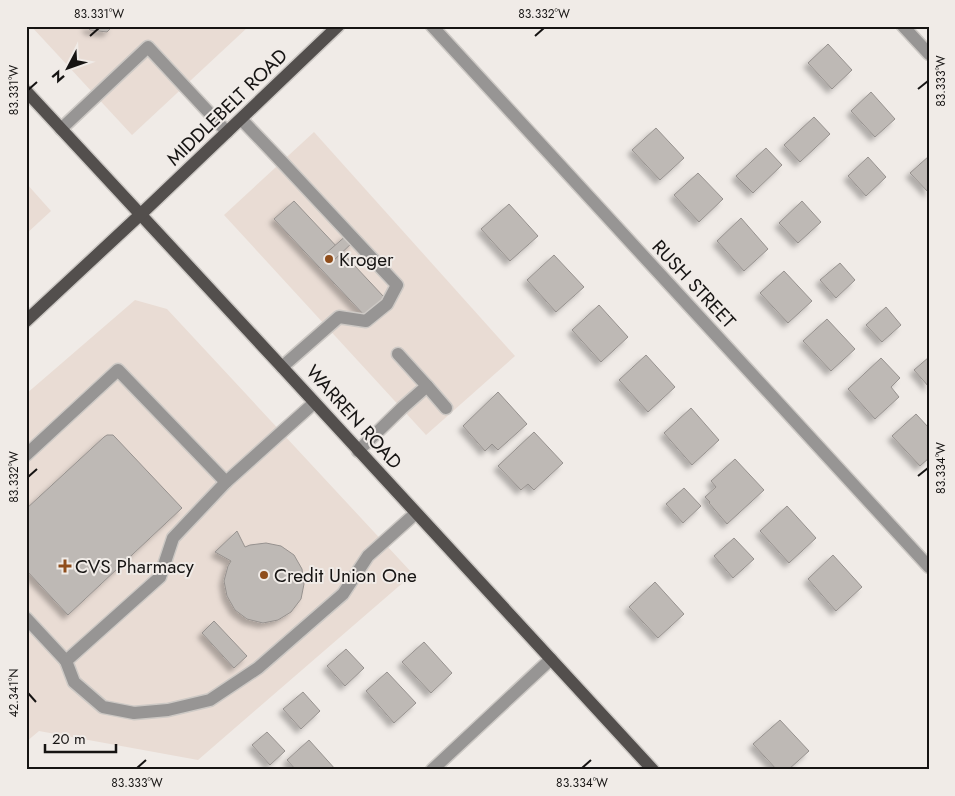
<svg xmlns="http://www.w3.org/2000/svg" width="955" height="796" viewBox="0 0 955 796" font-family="Jost,sans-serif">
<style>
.built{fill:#e9dcd4}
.building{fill:#beb9b5;stroke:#97928f;filter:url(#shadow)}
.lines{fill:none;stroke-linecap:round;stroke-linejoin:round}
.minor-casing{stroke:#cdc9c5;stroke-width:15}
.major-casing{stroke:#cdc9c5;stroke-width:15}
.minor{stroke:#979594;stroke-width:12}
.major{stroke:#534f4d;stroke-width:12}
.ticks{fill:none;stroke:#161413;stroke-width:2}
.poi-dot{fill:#8f4d1b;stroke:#f0ebe7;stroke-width:2}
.labels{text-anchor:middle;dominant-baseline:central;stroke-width:4;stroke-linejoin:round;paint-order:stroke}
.street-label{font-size:19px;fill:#161413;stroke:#f0ebe7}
.poi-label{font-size:19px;fill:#161413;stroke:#f0ebe7;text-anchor:start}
.neatline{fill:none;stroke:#161413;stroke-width:2}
.ticks-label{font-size:12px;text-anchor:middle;fill:#161413}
</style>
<defs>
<filter id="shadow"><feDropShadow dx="-4.5" dy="4.5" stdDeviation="2.5" flood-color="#0004"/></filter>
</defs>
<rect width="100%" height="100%" fill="#f0ebe7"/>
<g class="built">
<polygon points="31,26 249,26 132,135"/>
<polygon points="314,132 515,356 426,435 224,215"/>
<polygon points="26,183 51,211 26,234"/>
<polygon points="135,300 167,309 413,574 198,760 39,731 26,742 26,394"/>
</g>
<g class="building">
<polygon points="86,26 113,26 107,32 90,30"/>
<polygon points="828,44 852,70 832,89 808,63"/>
<polygon points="871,92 895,119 875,137 851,111"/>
<polygon points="814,117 830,134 800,162 784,145"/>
<polygon points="656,128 684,158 660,180 632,150"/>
<polygon points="766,148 782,165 753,193 736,176"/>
<polygon points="929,156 929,193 910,173"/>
<polygon points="868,157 886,177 866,196 848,176"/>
<polygon points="698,173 723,199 699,222 674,195"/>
<polygon points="294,201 384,297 365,316 274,219"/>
<polygon points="802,201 821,222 798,243 779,223"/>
<polygon points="509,204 538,236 510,261 481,229"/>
<polygon points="741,218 768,249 744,271 717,241"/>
<polygon points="348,234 354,241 331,263 324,255"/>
<polygon points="554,255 584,287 556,312 527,280"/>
<polygon points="840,263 855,280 836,298 820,280"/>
<polygon points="784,271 812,301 788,323 760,293"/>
<polygon points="599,305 628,337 601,362 572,330"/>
<polygon points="886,307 901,325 882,342 866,325"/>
<polygon points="827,319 855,349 831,371 803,341"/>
<polygon points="646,355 675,387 648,412 619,380"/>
<polygon points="929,357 929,387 914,370"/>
<polygon points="881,358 900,378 891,387 899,397 875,419 848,389"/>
<polygon points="498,392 527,424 498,450 492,444 485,451 463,426"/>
<polygon points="691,408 719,440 692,465 664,433"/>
<polygon points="916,414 929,428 929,458 920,466 892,436"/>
<polygon points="534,432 563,463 534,490 528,484 521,490 498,466"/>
<polygon points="107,435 113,435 115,437 182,508 68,615 26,570 26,509 104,437"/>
<polygon points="735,459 764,490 727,524 709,503 710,502 705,497 716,487 711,481"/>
<polygon points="684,488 701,506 683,523 666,504"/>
<polygon points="787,506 816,538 789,563 760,531"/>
<polygon points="237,531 245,547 250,545 266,543 281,546 294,555 302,569 304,584 301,599 291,612 278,620 263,623 247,619 235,610 227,596 224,581 228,566 231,561 215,552"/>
<polygon points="734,538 754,559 733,578 714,556"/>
<polygon points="833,555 862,587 836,611 808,579"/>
<polygon points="655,582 684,614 658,638 629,607"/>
<polygon points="214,621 247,656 234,668 202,633"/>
<polygon points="424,642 452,673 431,693 402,662"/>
<polygon points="346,649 364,668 345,686 327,666"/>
<polygon points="387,672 416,703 394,723 366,691"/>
<polygon points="303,692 320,711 301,729 283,709"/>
<polygon points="780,720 809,751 788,770 777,770 753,744"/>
<polygon points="267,732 285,751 270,765 252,745"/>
<polygon points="309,740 336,770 296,770 287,760"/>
</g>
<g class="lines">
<defs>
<g id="minor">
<polyline points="432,26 929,567"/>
<polyline points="903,26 929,54"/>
<polyline points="241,119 282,162 397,285 387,304 366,321 339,317 282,367"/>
<polyline points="61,129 148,47 227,132"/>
<polyline points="427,386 446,408"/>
<polyline points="358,451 402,408 427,386 398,354"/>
<polyline points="26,455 118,370 226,482"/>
<polyline points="26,618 66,661 160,577 173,538 226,482 314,403"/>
<polyline points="66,661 74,682 103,707 134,713 168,710 210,700 258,668 343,594 368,556 416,513"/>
<polyline points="432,770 551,659"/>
</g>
<g id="major">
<polyline points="26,91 282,367 653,770"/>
<polyline points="26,321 141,214 338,26"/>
</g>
</defs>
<use href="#minor" class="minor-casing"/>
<use href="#major" class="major-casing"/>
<use href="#minor" class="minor"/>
<use href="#major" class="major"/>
</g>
<path class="ticks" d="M90,36L99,28M535,36L544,28M918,89L928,81M28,90L37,82M918,476L928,468M28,477L37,469M28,693L36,702M137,768L146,760M582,768L591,760"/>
<g class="poi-dot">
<circle cx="329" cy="259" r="5"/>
<path d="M62.5 558.5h5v5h5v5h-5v5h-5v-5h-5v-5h5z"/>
<circle cx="264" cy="575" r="5"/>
</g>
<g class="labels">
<g class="street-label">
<text transform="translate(227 107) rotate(-44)">MIDDLEBELT ROAD</text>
<text transform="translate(694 284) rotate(47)">RUSH STREET</text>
<text transform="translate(354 417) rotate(48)">WARREN ROAD</text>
</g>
<g class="poi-label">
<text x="339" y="259">Kroger</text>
<text x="75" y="566">CVS Pharmacy</text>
<text x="274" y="575">Credit Union One</text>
</g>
</g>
<rect width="955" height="796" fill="none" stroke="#f0ebe7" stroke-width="55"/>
<g transform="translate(68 68) rotate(229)" stroke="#f0ebe7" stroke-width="4" paint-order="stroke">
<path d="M0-4L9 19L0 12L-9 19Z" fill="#161413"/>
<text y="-8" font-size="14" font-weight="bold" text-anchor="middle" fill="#161413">N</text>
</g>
<path d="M45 744v8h71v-8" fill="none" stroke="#161413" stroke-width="2.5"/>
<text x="52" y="744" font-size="15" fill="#161413" stroke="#f0ebe7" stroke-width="4" paint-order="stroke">20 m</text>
<rect x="28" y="28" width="900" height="740" class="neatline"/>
<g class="ticks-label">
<text x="99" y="18">83.331°W</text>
<text x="544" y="18">83.332°W</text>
<text transform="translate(941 81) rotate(-90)" y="4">83.333°W</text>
<text transform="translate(14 90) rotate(-90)" y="4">83.331°W</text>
<text transform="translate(941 468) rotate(-90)" y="4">83.334°W</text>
<text transform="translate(14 477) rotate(-90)" y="4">83.332°W</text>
<text transform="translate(14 693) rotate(-90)" y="4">42.341°N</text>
<text x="137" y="787">83.333°W</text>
<text x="582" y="787">83.334°W</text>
</g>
</svg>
